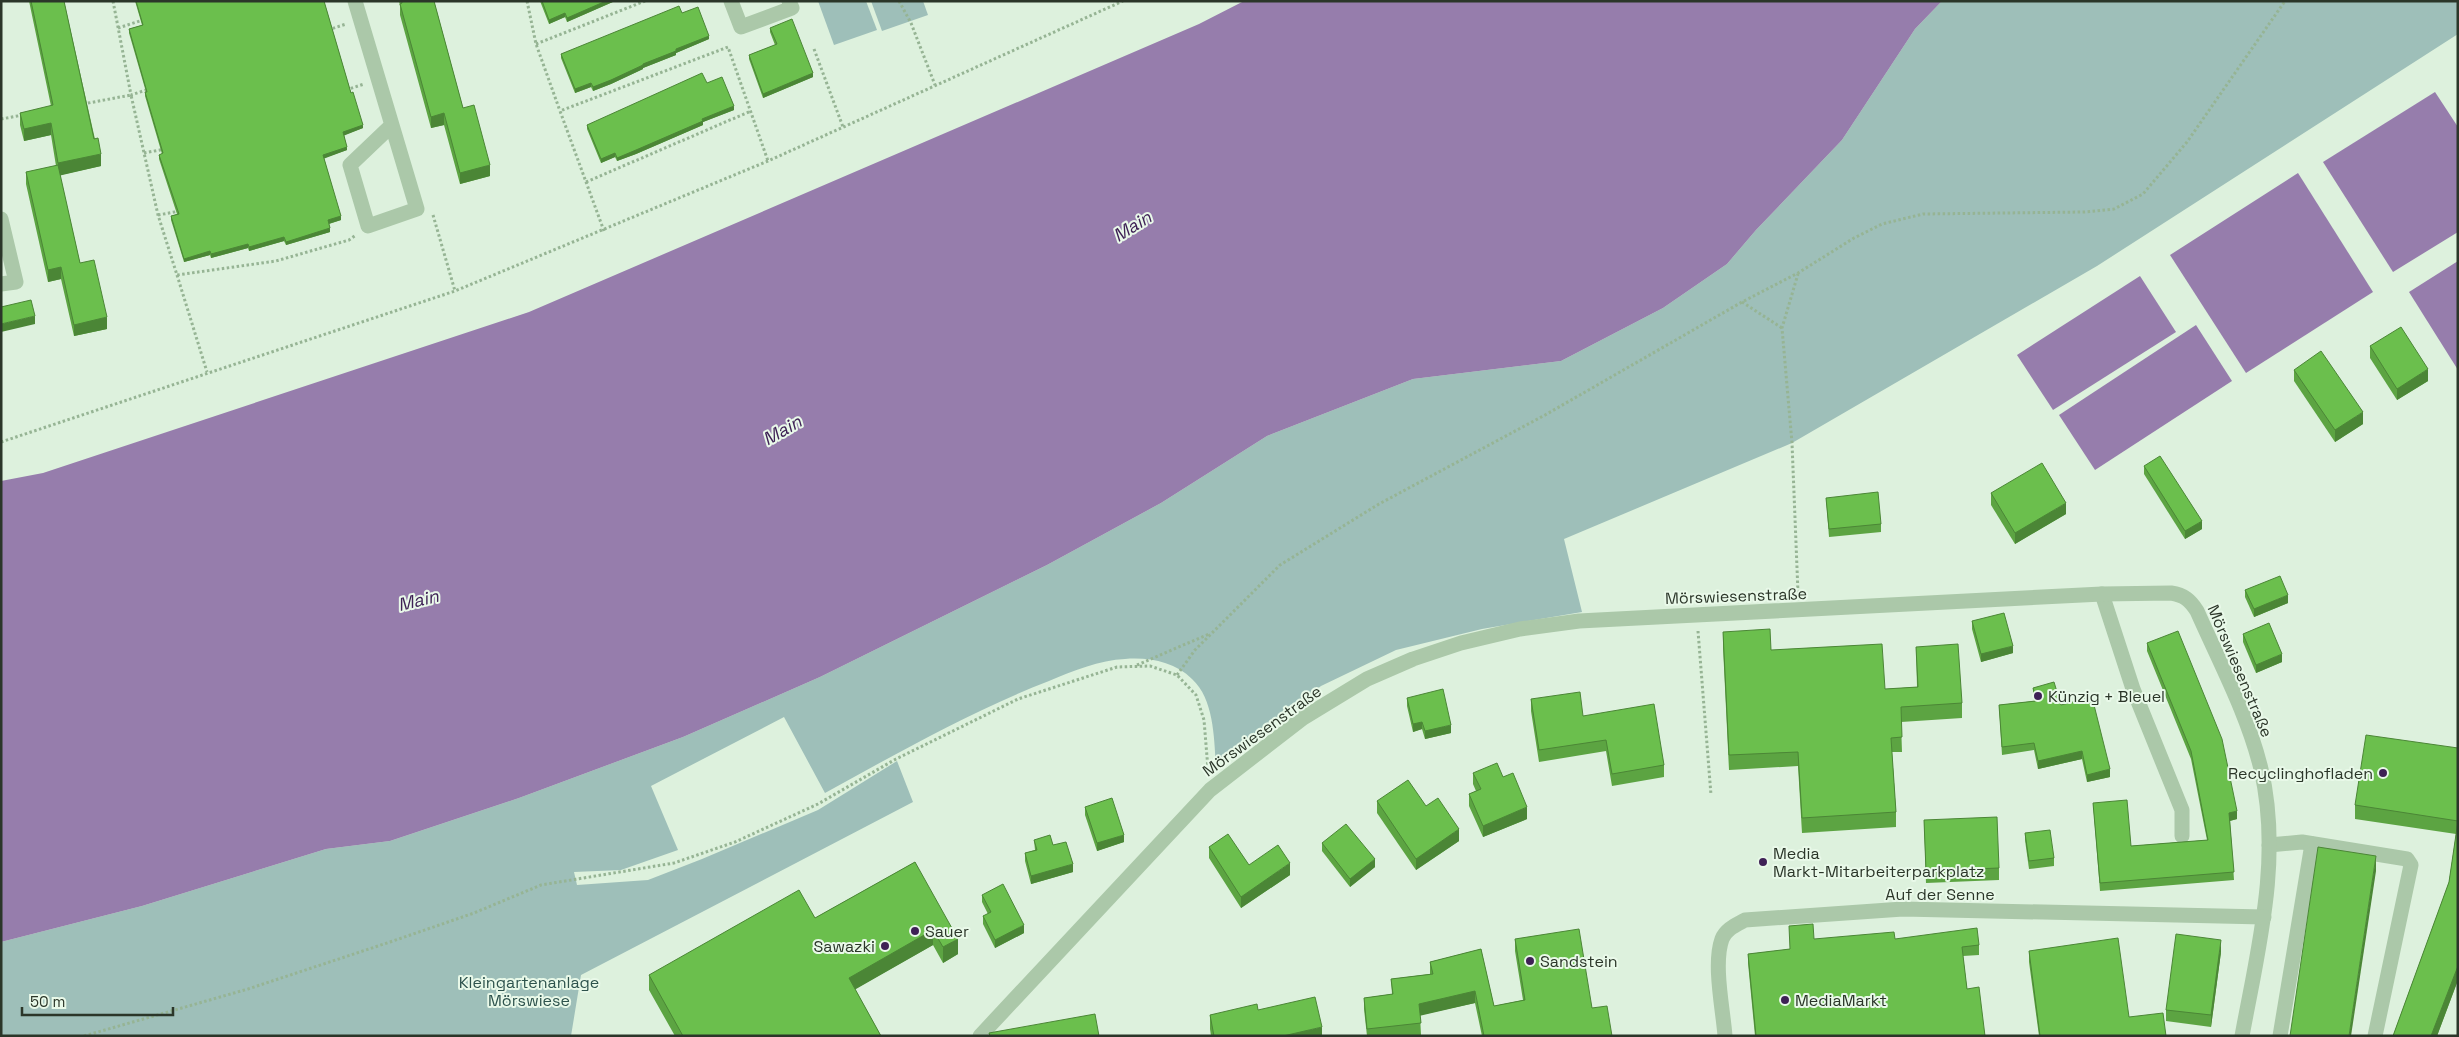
<svg xmlns="http://www.w3.org/2000/svg" width="2459" height="1037" viewBox="0 0 2459 1037" font-family="'Space Grotesk',sans-serif">
<style>
.green{fill:#9ebfb9}
.water{fill:#967dac}
.lines{fill:none;stroke-linecap:round;stroke-linejoin:round}
.path{stroke:#96b494;stroke-width:3;stroke-dasharray:2.5 2.5;stroke-linecap:butt}
.minor{stroke:#abc8a9;stroke-width:15}
.wall{fill:#5ca442}
.shaded-wall{fill:#4b8636}
.building{fill:#6bbf4d;stroke:#4b8636}
.poi-dot{fill:#3e2155;stroke:#e9f9e9;stroke-width:2}
.labels{text-anchor:middle;dominant-baseline:central;stroke-width:4;stroke-linejoin:round;paint-order:stroke}
.street-label{font-size:16px;fill:#2b3629;stroke:#e9f9e9}
.poi-label{font-size:16px;fill:#2b3629;stroke:#e9f9e9;text-anchor:start}
.park-label{font-size:16px;fill:#2e534d;stroke:#e9f9e9}
.water-label{font-size:18px;font-style:italic;fill:#3e2155;stroke:#e9f9e9}
</style>
<rect width="100%" height="100%" fill="#ddf1dd"/>
<g class="green">
<polygon points="818,1 866,1 877,30 834,45"/>
<polygon points="871,1 923,1 928,15 882,31"/>
<path d="M1942,1H2458V34L2097,266L1792,443L1564,539L1582,612L1482,629L1396,650L1321,686L1216,765C1214,738 1214,699 1192,679C1175,662 1149,657 1125,659C1100,660 1072,671 1049,681C971,711 898,753 825,793L784,717L651,786L678,850L621,870L574,872L577,885L648,880L702,859L818,810L897,761L913,802L581,975L571,1036H1V942L142,906L326,849L390,841L519,798L683,737L820,677L1047,565L1161,503L1267,436L1413,379L1561,361L1663,308L1727,264L1756,230L1842,140L1915,29Z"/>
</g>
<g class="water">
<polygon points="1244,1 1942,1 1915,29 1842,140 1756,230 1727,264 1663,308 1561,361 1413,379 1267,436 1161,503 1047,565 820,677 683,737 519,798 390,841 326,849 142,906 1,942 1,481 43,473 529,312 1199,24"/>
<polygon points="2435,92 2458,127 2458,232 2393,272 2323,162"/>
<polygon points="2298,173 2373,292 2246,373 2170,255"/>
<polygon points="2458,261 2458,370 2409,292"/>
<polygon points="2140,276 2176,332 2053,410 2017,355"/>
<polygon points="2196,325 2232,381 2095,470 2059,415"/>
</g>
<g class="lines">
<g class="path">
<polyline points="113,1 131,95 149,89"/>
<polyline points="527,1 536,44 560,111"/>
<polyline points="899,1 911,23 935,85"/>
<polyline points="118,28 143,20"/>
<polyline points="328,30 346,24"/>
<polyline points="536,44 645,1"/>
<polyline points="814,49 843,127"/>
<polyline points="346,90 364,84"/>
<polyline points="83,104 131,95 158,215 177,275 276,261 349,240 356,235"/>
<polyline points="1,119 23,115"/>
<polyline points="144,153 165,149"/>
<polyline points="586,182 751,111"/>
<polyline points="158,215 180,211"/>
<polyline points="433,215 455,291"/>
<polyline points="604,231 560,111 728,47 768,161"/>
<polyline points="177,275 207,372"/>
<polyline points="1742,302 1782,328"/>
<polyline points="1,442 455,291 768,161 1123,1"/>
<polyline points="1798,593 1792,443 1782,328 1798,274"/>
<polyline points="1698,631 1711,795"/>
<polyline points="1137,665 1209,634"/>
<polyline points="1177,675 1195,650 1280,565 1379,504 1545,415 1742,302 1798,273 1854,238 1882,224 1923,214 2085,212 2114,209 2143,194 2187,142 2285,1"/>
<polyline points="84,1036 248,989 390,942 474,913 541,885 674,863 735,842 818,804 896,759 1018,699 1117,667 1150,666 1177,675 1196,695 1204,720 1208,769"/>
</g>
<g class="minor">
<polyline points="355,1 417,209 368,226 350,165 392,125"/>
<polyline points="731,1 741,27 792,8 789,1"/>
<polyline points="1,219 16,282 1,284"/>
<polyline points="2102,594 2133,689 2182,810 2182,836"/>
<polyline points="2269,845 2302,842 2407,859 2411,865 2375,1036"/>
<path d="M980,1036L1210,790L1303,718L1367,679L1413,659L1461,643L1520,629L1579,621L2102,594L2171,593C2184,595 2190,600 2197,611C2220,663 2248,715 2261,769C2282,858 2258,949 2242,1036"/>
<path d="M1725,1036C1723,1009 1713,964 1722,939C1726,929 1736,925 1745,920L1903,909L2264,917"/>
<polyline points="2280,1036 2312,844"/>
</g>
</g>
<g class="wall">
<polygon points="29,1 64,1 101,166 60,175 80,263 107,329 74,336 61,279 48,282 26,184 26,172 56,166 51,135 24,141 20,125 20,113 51,106"/>
<polygon points="135,1 324,1 351,93 363,128 344,135 347,150 324,158 341,220 329,224 330,232 286,245 284,241 249,251 248,248 211,258 210,255 184,262 171,220 171,216 177,214 159,159 159,155 162,154 145,96 145,92 146,92 129,33 129,29 142,25"/>
<polygon points="399,1 434,1 463,108 490,176 460,184 444,125 431,128 400,15 400,6"/>
<polygon points="540,1 615,1 567,22 565,17 549,24"/>
<polygon points="682,13 709,39 676,53 676,55 643,68 643,69 611,84 593,91 591,87 575,93 561,58 561,54"/>
<polygon points="770,28 813,77 763,98 749,59 749,55 775,45 770,32"/>
<polygon points="707,83 734,110 703,122 703,125 636,154 617,161 615,157 601,163 587,129 587,125"/>
<polygon points="2370,346 2428,381 2397,400 2370,358"/>
<polygon points="2294,370 2363,424 2335,442 2294,381"/>
<polygon points="2144,466 2202,529 2185,539 2144,474"/>
<polygon points="1991,493 2066,514 2015,544 1991,505"/>
<polygon points="1826,498 1881,524 1881,532 1829,537"/>
<polygon points="2245,590 2288,603 2254,617 2245,597"/>
<polygon points="1972,621 2013,653 1981,662 1972,629"/>
<polygon points="1723,632 1771,650 1885,689 1917,687 1916,647 1962,703 1962,718 1901,722 1902,752 1892,752 1896,812 1896,827 1802,833 1798,766 1729,770 1723,647"/>
<polygon points="2243,634 2282,662 2256,673 2243,642"/>
<polygon points="2147,643 2237,819 2230,821 2234,880 2100,891 2093,803 2131,846 2207,840 2191,759 2147,651"/>
<polygon points="2033,688 2061,705 2110,777 2087,782 2082,759 2038,769 2034,750 2002,755 1999,705 2034,701 2033,696"/>
<polygon points="1407,698 1451,733 1425,739 1422,729 1413,732 1407,706"/>
<polygon points="1531,699 1583,716 1664,765 1664,777 1612,786 1606,751 1539,762 1531,711"/>
<polygon points="2458,748 2458,980 2437,1036 2393,1036 2449,882 2456,834 2355,819 2355,805"/>
<polygon points="1473,773 1503,777 1527,819 1483,837 1469,806 1469,794 1476,791 1473,784"/>
<polygon points="1377,801 1426,806 1459,841 1416,870 1377,813"/>
<polygon points="1085,807 1124,842 1097,851 1085,815"/>
<polygon points="1924,820 1999,868 1999,880 1926,883"/>
<polygon points="2025,833 2054,858 2054,866 2029,869 2025,840"/>
<polygon points="1034,840 1053,845 1073,872 1031,884 1025,861 1025,853 1035,850"/>
<polygon points="1322,843 1375,867 1350,887 1322,851"/>
<polygon points="1209,847 1249,865 1290,875 1241,908 1209,858"/>
<polygon points="915,862 958,954 943,963 933,945 855,989 881,1036 675,1036 649,990 649,975 815,918"/>
<polygon points="982,895 1024,933 995,948 983,924 983,916 988,914 982,902"/>
<polygon points="1515,939 1592,1008 1612,1036 1482,1036 1475,1003 1420,1015 1421,1035 1367,1036 1364,1009 1364,998 1392,994 1391,979 1430,974 1430,962 1481,949 1494,1006 1523,1000 1515,951"/>
<polygon points="1814,939 1895,939 1979,945 1979,955 1963,956 1967,989 1985,1036 1755,1036 1748,963 1748,954 1790,949"/>
<polygon points="2029,951 2129,1017 2166,1036 2039,1036 2029,962"/>
<polygon points="2221,952 2211,1027 2166,1021 2166,1010"/>
<polygon points="1258,1010 1322,1036 1211,1036 1210,1029 1210,1015"/>
</g>
<g class="shaded-wall">
<polygon points="606,1 615,1 567,22 567,18"/>
<polygon points="565,13 565,17 549,24 549,20"/>
<polygon points="709,36 709,39 676,53 676,55 643,68 643,69 611,84 593,91 593,87 676,49"/>
<polygon points="813,73 813,77 763,98 763,94"/>
<polygon points="591,83 591,87 575,93 575,89"/>
<polygon points="734,106 734,110 703,122 703,125 636,154 617,161 617,158 702,119"/>
<polygon points="444,113 444,125 431,128 431,117"/>
<polygon points="51,123 51,135 24,141 24,129"/>
<polygon points="363,125 363,128 343,136 343,132"/>
<polygon points="347,147 347,150 323,159 323,155"/>
<polygon points="615,153 615,157 601,163 601,159"/>
<polygon points="101,154 101,166 58,176 58,163"/>
<polygon points="490,165 490,176 460,184 460,173"/>
<polygon points="341,216 341,220 328,224 328,220"/>
<polygon points="330,228 330,232 286,245 286,242"/>
<polygon points="284,237 284,241 249,251 249,247"/>
<polygon points="248,244 248,248 211,258 211,254"/>
<polygon points="210,251 210,255 184,262 184,259"/>
<polygon points="61,267 61,279 48,282 48,270"/>
<polygon points="35,316 35,324 1,332 1,324"/>
<polygon points="107,317 107,329 74,336 74,325"/>
<polygon points="2428,369 2428,381 2397,400 2397,389"/>
<polygon points="2363,412 2363,424 2335,442 2335,430"/>
<polygon points="2066,503 2066,514 2015,544 2015,533"/>
<polygon points="2202,521 2202,529 2185,539 2185,531"/>
<polygon points="2288,595 2288,603 2254,617 2254,609"/>
<polygon points="2013,646 2013,653 1981,662 1981,654"/>
<polygon points="2282,654 2282,662 2256,673 2256,665"/>
<polygon points="1422,722 1422,729 1413,732 1413,724"/>
<polygon points="1451,725 1451,733 1425,739 1425,731"/>
<polygon points="2082,751 2082,759 2038,769 2038,761"/>
<polygon points="2110,769 2110,777 2087,782 2087,775"/>
<polygon points="1527,807 1527,819 1483,837 1483,826"/>
<polygon points="2237,811 2237,819 2229,821 2229,813"/>
<polygon points="1459,829 1459,841 1416,870 1416,859"/>
<polygon points="1124,835 1124,842 1097,851 1097,843"/>
<polygon points="2376,856 2376,871 2351,1036 2349,1036"/>
<polygon points="1375,859 1375,867 1350,887 1350,879"/>
<polygon points="1290,863 1290,875 1241,908 1241,897"/>
<polygon points="1073,864 1073,872 1031,884 1031,876"/>
<polygon points="1024,925 1024,933 995,948 995,940"/>
<polygon points="933,930 933,945 849,993 849,978"/>
<polygon points="958,939 958,954 943,963 943,947"/>
<polygon points="2221,940 2221,952 2211,1027 2211,1015"/>
<polygon points="2458,966 2458,980 2437,1036 2431,1036"/>
<polygon points="1475,991 1475,1003 1419,1016 1419,1004"/>
<polygon points="1322,1027 1322,1036 1283,1036"/>
</g>
<g class="building">
<polygon points="31,1 64,1 94,139 98,138 101,154 58,163 51,123 24,129 20,113 53,105"/>
<polygon points="136,1 324,1 351,93 353,92 363,125 343,132 347,147 323,155 341,216 328,220 330,228 286,242 284,237 249,247 248,244 211,254 210,251 184,259 171,216 179,214 159,155 163,153 145,92 147,92 129,29 143,25"/>
<polygon points="402,1 434,1 463,108 474,105 490,165 460,173 444,113 431,117 400,4 402,3"/>
<polygon points="542,1 606,1 567,18 565,13 549,20"/>
<polygon points="679,6 682,13 698,7 709,36 676,49 676,51 643,64 643,65 611,80 593,87 591,83 575,89 561,54"/>
<polygon points="792,19 813,73 763,94 749,55 777,44 770,28"/>
<polygon points="702,73 707,83 722,77 734,106 702,119 703,121 636,150 617,158 615,153 601,159 587,125"/>
<polygon points="58,165 80,263 94,260 107,317 74,325 61,267 48,270 26,172"/>
<polygon points="31,300 35,316 1,324 1,307"/>
<polygon points="2401,327 2428,369 2397,389 2370,346"/>
<polygon points="2321,351 2363,412 2335,430 2294,370"/>
<polygon points="2160,456 2202,521 2185,531 2144,466"/>
<polygon points="2042,463 2066,503 2015,533 1991,493"/>
<polygon points="1878,492 1881,524 1829,529 1826,498"/>
<polygon points="2280,576 2288,595 2254,609 2245,590"/>
<polygon points="2004,613 2013,646 1981,654 1972,621"/>
<polygon points="2269,623 2282,654 2256,665 2243,634"/>
<polygon points="1770,629 1771,650 1882,644 1885,689 1918,687 1916,647 1958,644 1962,703 1901,707 1902,737 1891,738 1896,812 1802,818 1798,752 1729,755 1723,632"/>
<polygon points="2178,631 2222,739 2237,811 2229,813 2234,872 2100,883 2093,803 2127,800 2131,846 2208,840 2191,751 2147,643"/>
<polygon points="2054,682 2061,705 2092,697 2110,769 2087,775 2082,751 2038,761 2034,743 2002,747 1999,705 2036,701 2033,688"/>
<polygon points="1443,689 1451,725 1425,731 1422,722 1413,724 1407,698"/>
<polygon points="1580,692 1583,716 1654,704 1664,765 1612,774 1606,740 1539,750 1531,699"/>
<polygon points="2366,735 2458,748 2458,966 2431,1036 2393,1036 2449,882 2458,821 2355,805"/>
<polygon points="1497,763 1503,777 1513,773 1527,807 1483,826 1469,794 1481,789 1473,773"/>
<polygon points="1408,780 1426,806 1438,798 1459,829 1416,859 1377,801"/>
<polygon points="1112,798 1124,835 1097,843 1085,807"/>
<polygon points="1997,817 1999,868 1926,871 1924,820"/>
<polygon points="1346,824 1375,859 1350,879 1322,843"/>
<polygon points="2050,830 2054,858 2029,861 2025,833"/>
<polygon points="1228,834 1249,865 1278,845 1290,863 1241,897 1209,847"/>
<polygon points="1050,835 1053,845 1066,842 1073,864 1031,876 1025,853 1037,850 1034,840"/>
<polygon points="2318,847 2376,856 2349,1036 2290,1036"/>
<polygon points="915,862 958,939 943,947 933,930 849,978 881,1036 683,1036 649,975 799,890 815,918"/>
<polygon points="1003,884 1024,925 995,940 983,916 991,912 982,895"/>
<polygon points="1813,924 1814,939 1894,932 1895,939 1977,928 1979,945 1962,947 1967,989 1979,987 1985,1036 1756,1036 1748,954 1790,949 1789,926"/>
<polygon points="1579,929 1592,1008 1607,1006 1612,1036 1484,1036 1475,991 1419,1004 1421,1023 1367,1029 1364,998 1393,994 1391,979 1433,974 1430,962 1481,949 1494,1006 1525,1000 1515,939"/>
<polygon points="2176,934 2221,940 2211,1015 2166,1010"/>
<polygon points="2118,938 2129,1017 2163,1013 2166,1036 2040,1036 2029,951"/>
<polygon points="1315,997 1322,1027 1283,1036 1214,1036 1210,1015 1257,1004 1258,1010"/>
<polygon points="1095,1014 1099,1036 990,1036 989,1033"/>
</g>
<g class="poi-dot">
<circle cx="2038" cy="696" r="5"/>
<circle cx="2383" cy="773" r="5"/>
<circle cx="1763" cy="862" r="5"/>
<circle cx="915" cy="931" r="5"/>
<circle cx="885" cy="946" r="5"/>
<circle cx="1530" cy="961" r="5"/>
<circle cx="1785" cy="1000" r="5"/>
</g>
<g class="labels">
<g class="street-label">
<text transform="translate(1736 596) rotate(-2)">Mörswiesenstraße</text>
<text transform="translate(2240 671) rotate(67)">Mörswiesenstraße</text>
<text transform="translate(1262 731) rotate(-36)">Mörswiesenstraße</text>
<text x="1940" y="894">Auf der Senne</text>
</g>
<g class="poi-label">
<text x="2048" y="696">Künzig + Bleuel</text>
<text x="2373" y="773" text-anchor="end">Recyclinghofladen</text>
<text x="1773" y="853">Media<tspan x="1773" dy="18">Markt-Mitarbeiterparkplatz</tspan></text>
<text x="925" y="931">Sauer</text>
<text x="875" y="946" text-anchor="end">Sawazki</text>
<text x="1540" y="961">Sandstein</text>
<text x="1795" y="1000">MediaMarkt</text>
</g>
<g class="park-label">
<text x="529" y="982">Kleingartenanlage<tspan x="529" dy="18">Mörswiese</tspan></text>
</g>
<g class="water-label">
<text transform="translate(1132 226) rotate(-32)">Main</text>
<text transform="translate(782 430) rotate(-30)">Main</text>
<text transform="translate(418 600) rotate(-14)">Main</text>
</g>
</g>
<rect width="2459" height="1037" fill="none" stroke="#2b3629" stroke-width="5"/>
<path d="M22 1007v8h151v-8" fill="none" stroke="#2b3629" stroke-width="2.5"/>
<text x="30" y="1007" font-size="15" fill="#2b3629" stroke="#e9f9e9" stroke-width="4" paint-order="stroke">50 m</text>
</svg>
